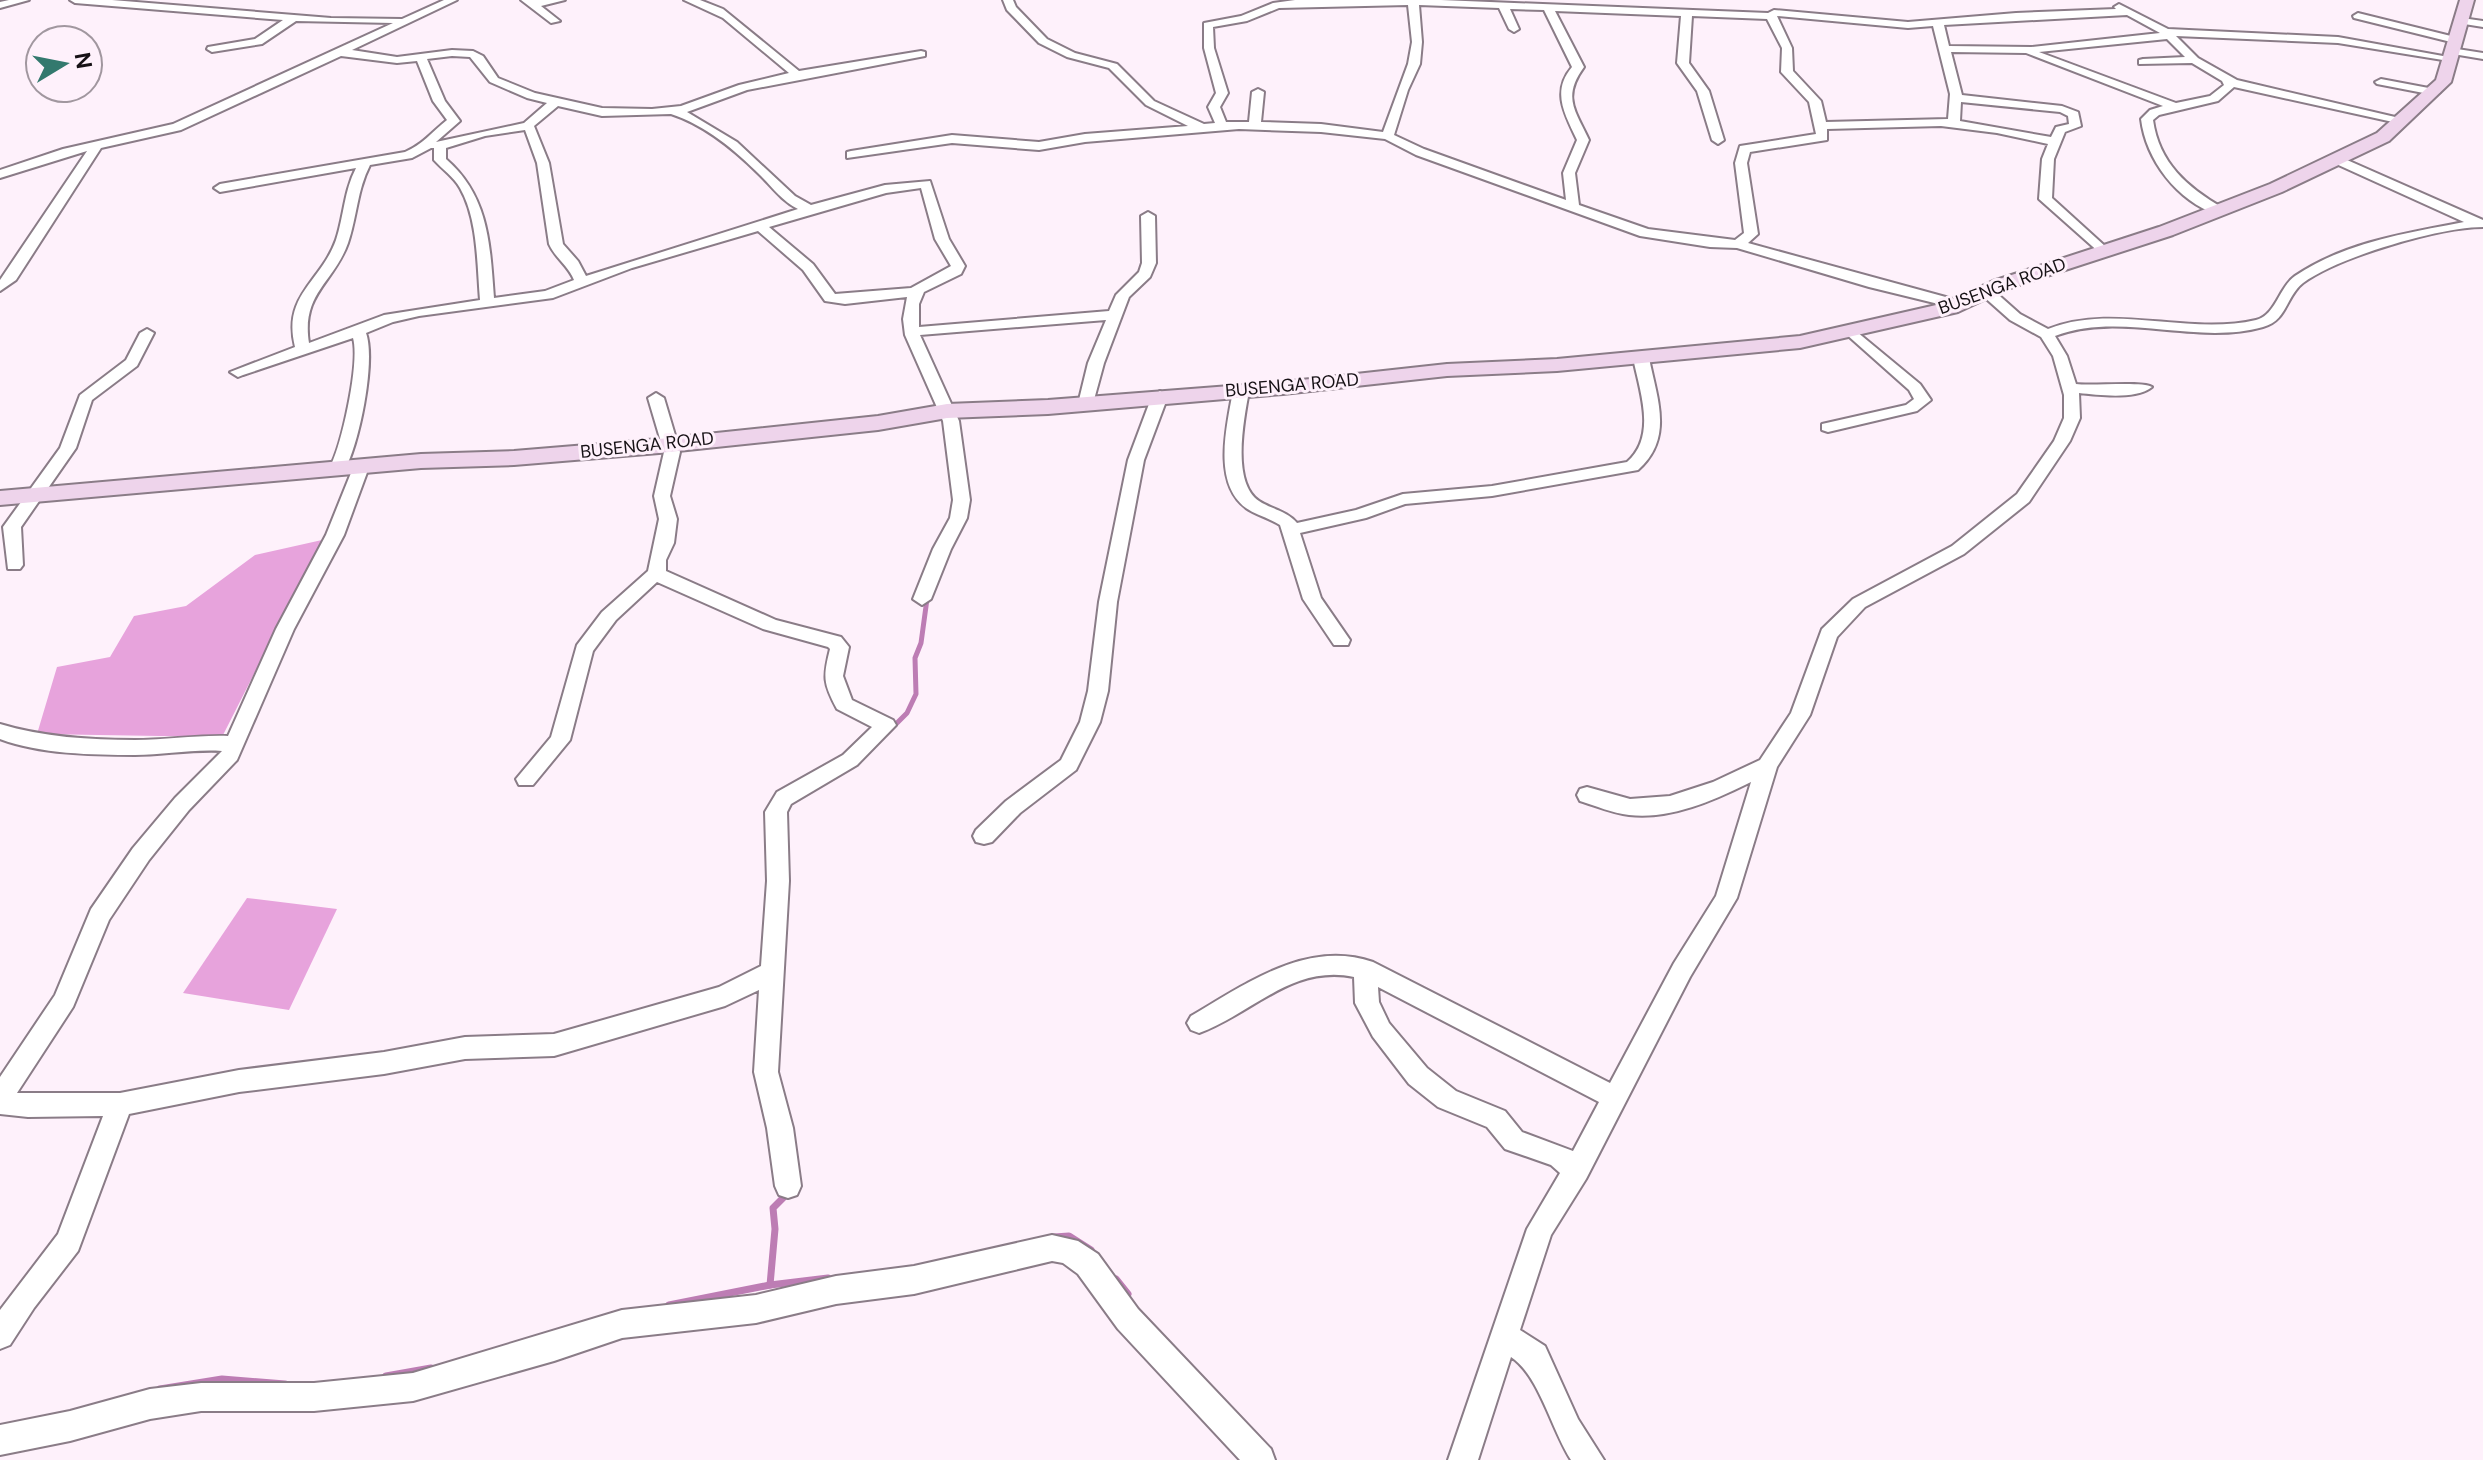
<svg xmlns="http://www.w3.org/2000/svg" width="2483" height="1460" viewBox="0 0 2483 1460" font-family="'DM Sans',sans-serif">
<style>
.forest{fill:#e7a3dc}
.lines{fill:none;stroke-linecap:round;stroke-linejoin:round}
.stream-far1{stroke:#bd7db4;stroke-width:5}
.stream{stroke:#bd7db4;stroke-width:7}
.street-casing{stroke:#8a7c87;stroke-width:4}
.secondary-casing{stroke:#8a7c87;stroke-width:4}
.street{fill:#fff;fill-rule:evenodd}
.secondary{fill:#eed4eb;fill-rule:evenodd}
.labels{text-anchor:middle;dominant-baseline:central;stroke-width:6;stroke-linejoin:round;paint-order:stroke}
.far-street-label{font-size:18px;fill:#161115;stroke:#fef1fb}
</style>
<rect width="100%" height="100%" fill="#fef1fb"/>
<g class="forest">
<polygon points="322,540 222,737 37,734 57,667 110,657 134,616 186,606 255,555"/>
<polygon points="247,898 337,909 289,1010 183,993"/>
</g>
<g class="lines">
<polyline class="stream-far1" points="887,733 907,713 916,694 915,658 921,643 927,599"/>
<g class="stream">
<polyline points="1054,1237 1069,1236 1091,1250"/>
<polyline points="1116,1279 1128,1294"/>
<polyline points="770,1285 775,1229 773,1208 788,1193"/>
<polyline points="669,1305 770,1285 828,1278"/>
<polyline points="386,1376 431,1368"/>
<polyline points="160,1389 222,1379 285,1384"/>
</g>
<defs>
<g id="street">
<polygon points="9,0 29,0 0,8 0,2"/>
<path d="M70,0H112L331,18L402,19L444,0H457L352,50L397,57L452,50L473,51L483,56L498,78L535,93L602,108L652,109L681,106L739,85L789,73L723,18L684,0H700L723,9L799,71L921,51L925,52V56L747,90L687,112L737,142L795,196L811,205L885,185L930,181L949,239L965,266L961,274L924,292L919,304V327L1109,311L1116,295L1139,272L1142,263L1141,216L1148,212L1155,216L1156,263L1150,277L1129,297L1104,363L1092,407H1080L1078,404L1088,363L1106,320L920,335L959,421L970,500L967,518L951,549L931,599L922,605L913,599L933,549L950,518L953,500L943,421L905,335L903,319L907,297L845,304L825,301L803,270L758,231L632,268L553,298L419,316L393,322L366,333C376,361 359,447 343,473L337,474L329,469C342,446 360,362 353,338L243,375L238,377L230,372L295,347C282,295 321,282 336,240C344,216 344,191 356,168L220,192L214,188L220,184L405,152C422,145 432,132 447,120L433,101L417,61L397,63L341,56L181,130L101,148L16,280L0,291V280L87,151L0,178V170L63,149L173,124L393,23L296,21L262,44L212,52L207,49L208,47L255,39L283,20L75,3ZM452,56L470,57L490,82L527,98L547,103L524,123L436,142L460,121L445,101L427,59ZM558,106L602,116L671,114C705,125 735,150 760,175C772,187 782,201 798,209L586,276L578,261L563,244L549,163L534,126ZM525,130L537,163L549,244C555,258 568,265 574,280L545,291L494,298C490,245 489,196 446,159V148L485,136ZM431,148H434V160C442,169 454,177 460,188C478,219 477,265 480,300L384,315L309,343C301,293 334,283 348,243C357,217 357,190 370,165L412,158ZM921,188L935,239L951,266L911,288L835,294L813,264L769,227L886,193Z"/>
<polygon points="521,0 565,0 541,6 560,21 551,23"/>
<path d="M1003,0H1013L1016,7L1047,39L1075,53L1117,64L1154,101L1204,124L1215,123L1208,107L1216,93L1204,48V23L1241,16L1273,3L1295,0H1441L1768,13L1774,10L1908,22L2016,13L2116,9L2114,7L2119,4L2168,29L2338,37L2454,58L2449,61L2338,43L2176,36L2198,58L2237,80L2408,120L2402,124L2234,87L2218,101L2159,115L2153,120C2159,163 2187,187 2223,208V214L2218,215C2177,201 2146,160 2141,119L2150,110L2163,106L2026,53L1951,52L1962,95L2062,106L2078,112L2081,126L2065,132L2054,159L2052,198L2106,247V253L2101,254L2039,199L2042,159L2048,144L1997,133L1941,126L1827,129V140L1750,152L1747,163L1758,234L1748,243L1964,302V308L1959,309L1869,287L1737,248L1710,247L1640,236L1416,155L1385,139L1321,132L1239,129L1085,142L1039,150L952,143L847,158V152L851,151L952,135L1039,142L1085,134L1188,126L1146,105L1109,68L1067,57L1039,43L1007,10ZM1408,5L1412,42L1408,64L1383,132L1321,124L1261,122L1264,92L1258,89L1252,92L1249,122H1226L1220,107L1228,93L1214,48L1213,27L1247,21L1279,8ZM1419,5L1499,8L1509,29L1514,32L1519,29L1510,9L1544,10L1572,67C1551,92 1565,114 1577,140L1563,173L1566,200L1424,149L1394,135L1408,90L1420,64L1422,42ZM1555,11L1681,16L1677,63L1697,91L1712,140L1718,144L1724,140L1709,91L1689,63L1692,16L1767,19L1782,48L1781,72L1809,102L1816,134L1740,146L1735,163L1744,233L1735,240L1648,229L1579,205L1575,173L1589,140C1575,110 1562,97 1584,67ZM2127,15L2160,33L2031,47L1949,46L1944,25ZM1777,16L1908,28L1933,26L1950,94L1948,119L1826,122L1821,101L1793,71L1792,48ZM2167,39L2185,57L2143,59L2139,60V64L2192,63L2222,81L2224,85L2210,96L2176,103L2039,52ZM1961,102L2060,112L2068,116L2069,124L2056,127L2051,137L1960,121Z"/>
<polygon points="2358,13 2459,38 2460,40 2455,43 2354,18 2353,16"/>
<polygon points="2462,18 2483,21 2483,27 2458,23 2458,19"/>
<polygon points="2451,48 2483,53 2483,59 2447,53 2447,49"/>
<polygon points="2381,79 2434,89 2440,92 2434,95 2377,84 2375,82"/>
<path d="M2338,156L2483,220V227C2440,227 2338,257 2303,283C2286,296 2287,321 2263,327C2196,346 2121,311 2055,336L2067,356L2076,384C2093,386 2143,381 2152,387C2136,400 2099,395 2079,393L2080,418L2070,441L2029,502L1964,554L1865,607L1837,637L1810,715L1777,767L1737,898L1690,977L1586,1179L1551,1235L1520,1330L1545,1346L1578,1419L1604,1460H1571C1552,1431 1539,1375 1511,1357L1478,1460H1448L1527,1229L1560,1173L1551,1165L1505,1149L1487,1127L1438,1107L1409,1084L1373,1037L1355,1003L1354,977C1292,964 1252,1014 1199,1033L1191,1030L1187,1023L1191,1016C1246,984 1307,939 1373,962L1610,1083L1674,963L1716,896L1751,782C1715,800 1670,820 1629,815C1612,813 1596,806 1580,801L1577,795L1580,789L1587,787L1630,799L1670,796L1713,782L1760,760L1791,713L1822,629L1853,599L1952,546L2017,494L2054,441L2064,418V395L2053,356L2041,337L2010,320L1983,296V290H1993L2020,314L2048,329C2114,303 2188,336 2256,320C2276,315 2279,287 2295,276C2345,242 2407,233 2464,222L2334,163V157ZM1378,987L1599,1102L1573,1151L1522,1132L1505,1111L1456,1091L1427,1068L1389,1023L1379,1002Z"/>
<polygon points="1851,327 1920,384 1931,400 1917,411 1828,432 1822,430 1822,424 1906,405 1914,399 1909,390 1846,334 1844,331"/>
<polygon points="147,329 154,333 137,366 92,400 76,448 21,527 23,565 20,569 8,569 3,527 60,448 80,395 126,360 140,333"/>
<path d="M1641,353L1649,358C1657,399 1674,438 1638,470L1492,496L1405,504L1366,518L1300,533L1321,598L1350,640L1348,645H1334L1303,599L1280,525C1269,518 1256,515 1246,508C1212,483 1227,425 1233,391L1241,386L1249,391C1244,419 1231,482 1259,501C1271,509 1287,511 1297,523L1356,510L1403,494L1492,486L1627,462C1657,436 1640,392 1633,358Z"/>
<polygon points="1160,391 1168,396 1144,460 1117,602 1108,691 1100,722 1076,770 1020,813 992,842 984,844 976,842 973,836 976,830 1006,801 1061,760 1080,722 1088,691 1099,602 1128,460 1152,396"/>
<path d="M656,393L664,398L680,452L670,496L677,519L674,543L666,560V571L776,620L841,637L849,647L843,676L852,700L893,720L896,725L857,765L791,804L787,812L789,881L778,1072L793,1128L801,1186L797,1195L788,1198L779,1195L775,1186L767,1128L754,1072L759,990L725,1006L554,1056L465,1059L384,1074L239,1092L129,1114L78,1251L34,1308L10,1345L0,1349V1310L58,1234L103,1116L28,1117L0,1114V1077L55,995L91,909L133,848L175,798L222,751C192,749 164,755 135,755C92,755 40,754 0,739V724C43,737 90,740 135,740C167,740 197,735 228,736L276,629L326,535L355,463L361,462L369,467L344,535L294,629L237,760L189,810L149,860L109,920L73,1007L17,1093H120L239,1070L384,1052L465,1037L554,1034L719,987L761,966L767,881L765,812L777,792L843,755L872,727L837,709C823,683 823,677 830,649L828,647L763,629L657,582L616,620L593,651L570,740L533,785H519L516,779L551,737L577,645L602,612L648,571L659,519L654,496L664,452L648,398Z"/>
<polygon points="1052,1235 1078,1241 1098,1254 1138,1309 1271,1449 1275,1460 1240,1460 1118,1329 1078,1274 1063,1263 1052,1261 914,1294 836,1304 756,1323 622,1338 554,1361 413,1401 314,1411 201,1411 150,1419 70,1441 0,1455 0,1425 70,1411 150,1389 201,1383 314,1383 413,1373 622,1310 756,1295 836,1276 914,1266"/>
</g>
<polygon id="secondary" points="2460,0 2474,0 2451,82 2389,141 2282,192 2173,235 2007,289 1958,312 1800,348 1557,371 1447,376 1283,394 1048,414 947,418 878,430 659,453 514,465 421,468 0,505 0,491 421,454 514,451 659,439 878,416 947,404 1048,400 1283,382 1447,364 1557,359 1800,336 1945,303 1993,281 2159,227 2270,184 2377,133 2436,80"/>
</defs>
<use href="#street" class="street-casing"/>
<use href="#secondary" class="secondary-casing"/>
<use href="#street" class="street"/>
<use href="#secondary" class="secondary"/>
</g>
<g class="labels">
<g class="far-street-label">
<text transform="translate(2002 286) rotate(-20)">BUSENGA ROAD</text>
<text transform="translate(1292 385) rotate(-5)">BUSENGA ROAD</text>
<text transform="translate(647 445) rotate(-6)">BUSENGA ROAD</text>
</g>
</g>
<g transform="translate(64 64) rotate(80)"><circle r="38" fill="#fef1fb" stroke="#a1979f" stroke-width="2"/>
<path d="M0-6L14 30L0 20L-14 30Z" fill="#33796e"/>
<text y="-12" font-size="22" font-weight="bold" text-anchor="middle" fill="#161115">N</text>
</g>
</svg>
